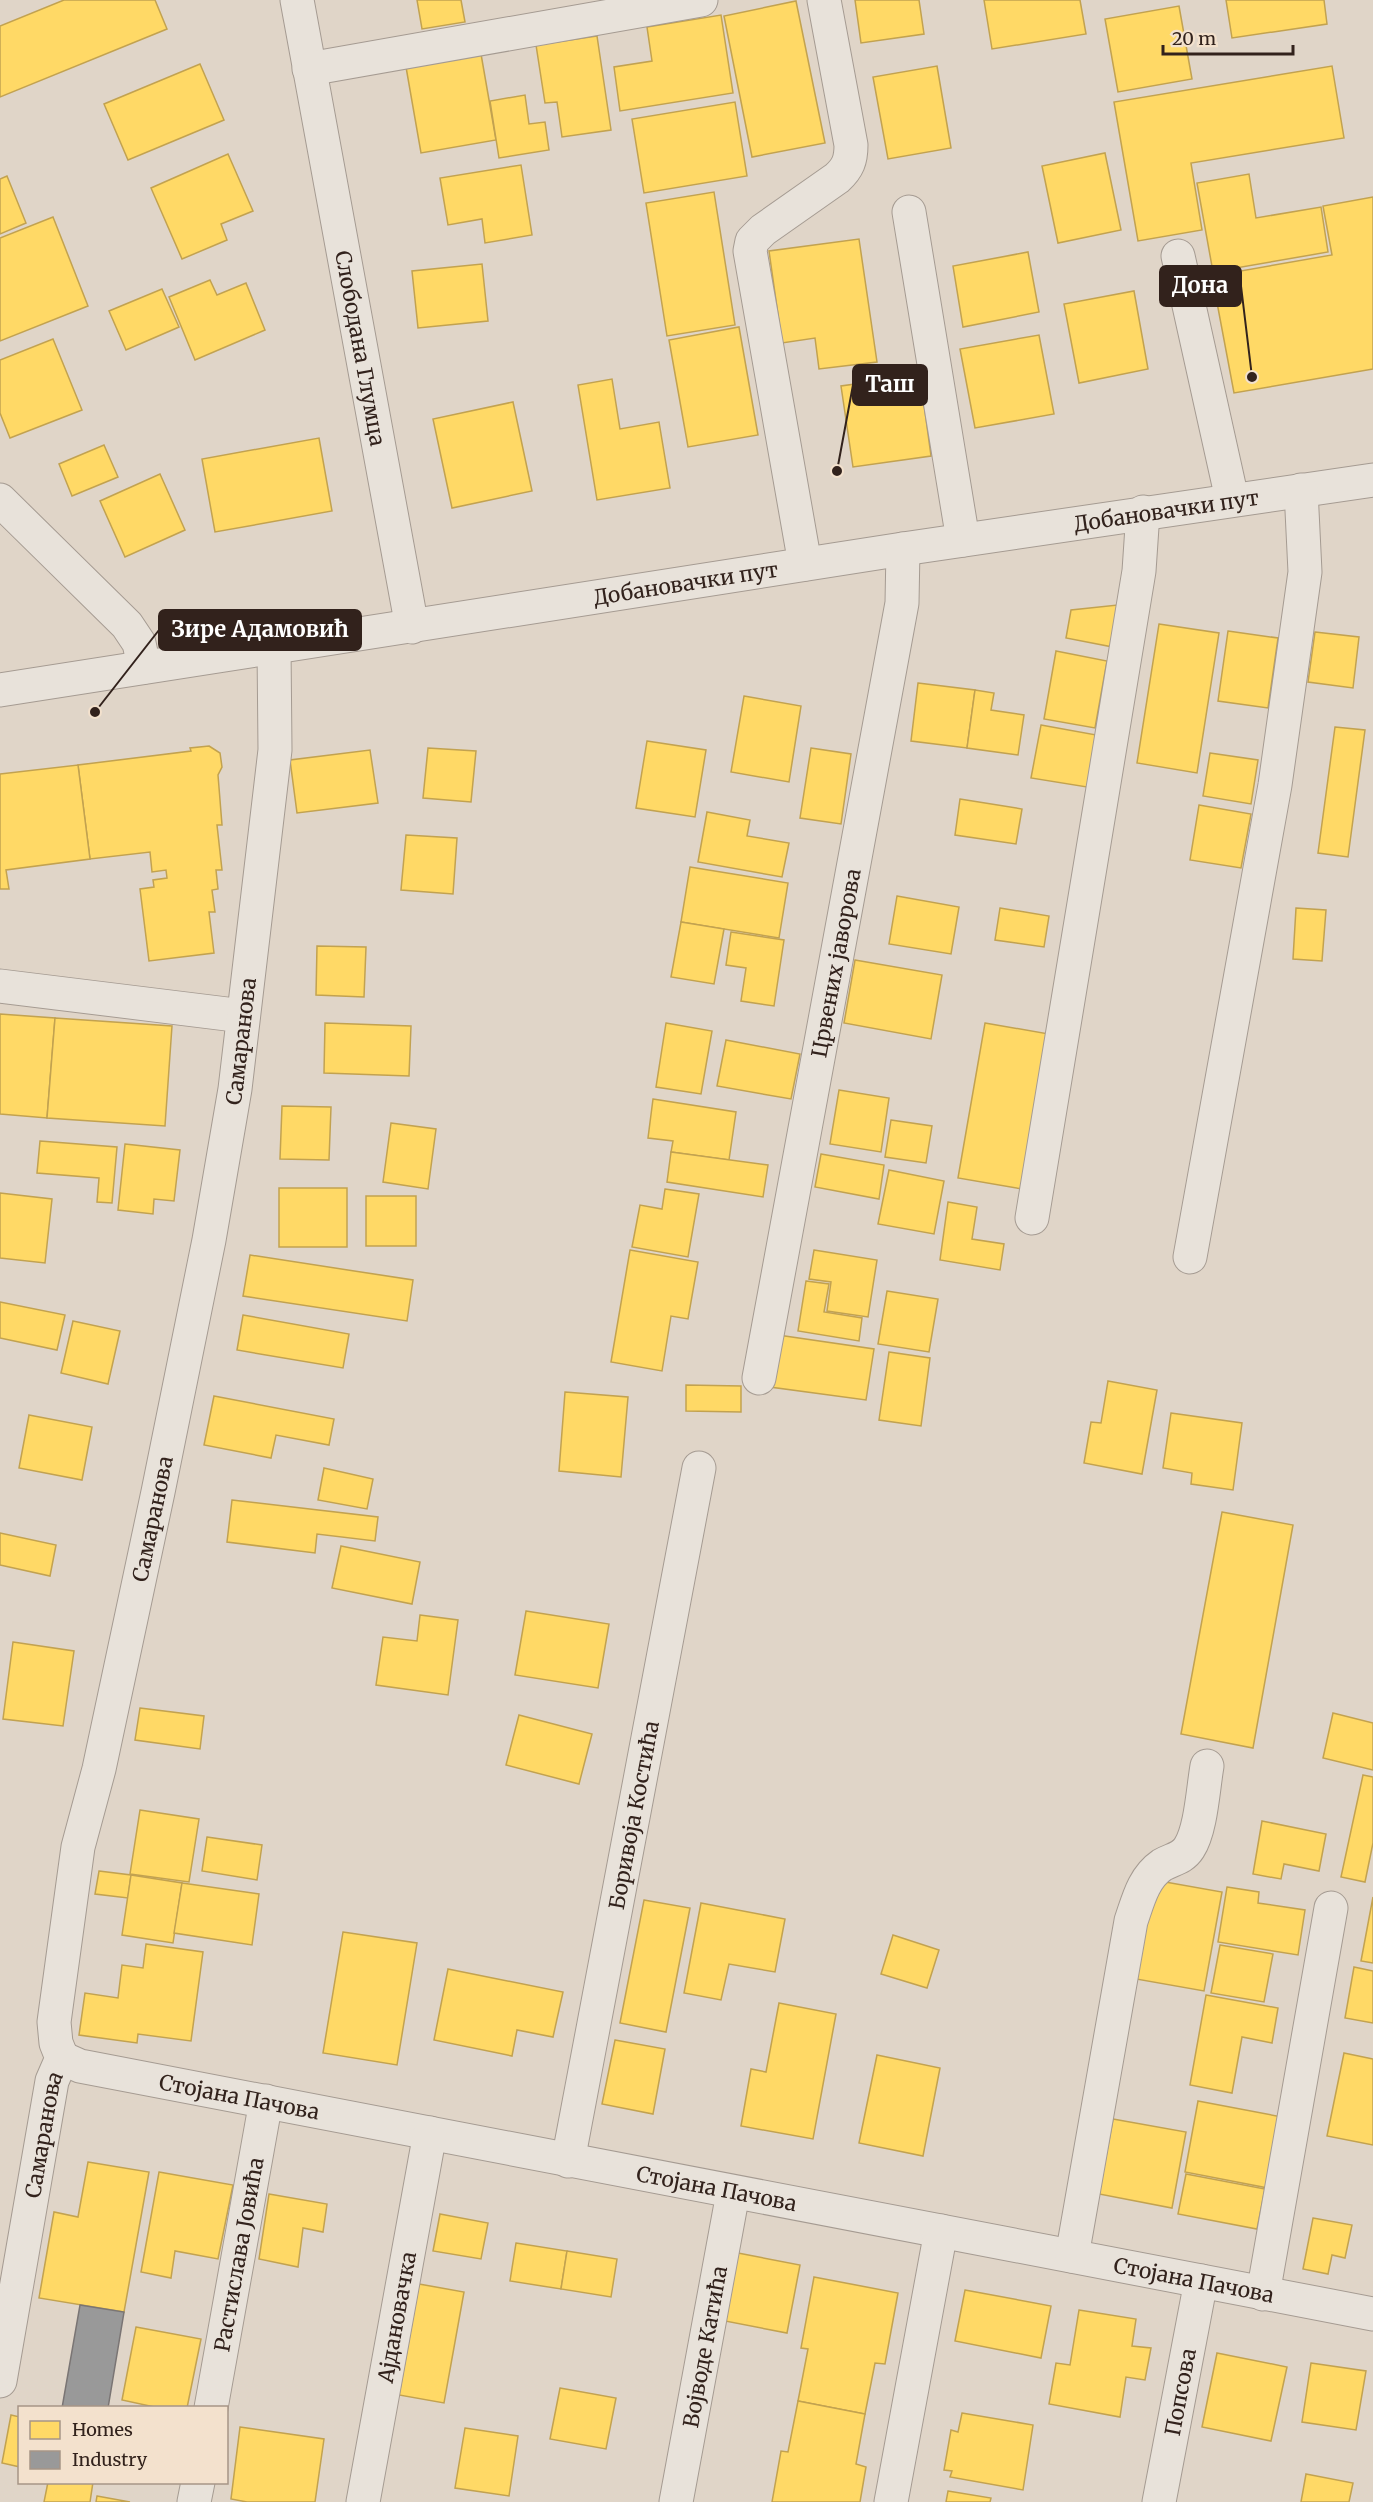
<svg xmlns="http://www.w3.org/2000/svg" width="1373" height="2502" viewBox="0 0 1373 2502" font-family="Merriweather,serif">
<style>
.homes{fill:#ffd966;stroke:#c2a250;stroke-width:1.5}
.industry{fill:#999;stroke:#7a7574;stroke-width:1.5}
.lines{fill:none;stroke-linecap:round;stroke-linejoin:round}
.minor-casing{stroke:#a59b92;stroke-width:35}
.minor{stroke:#e8e2da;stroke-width:33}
.labels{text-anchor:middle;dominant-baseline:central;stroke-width:6;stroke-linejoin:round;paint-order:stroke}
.street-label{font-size:21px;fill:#32221c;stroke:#f3e1cd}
.leader{fill:none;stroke:#32221c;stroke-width:2}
.callout-dot{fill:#32221c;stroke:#f3e1cd;stroke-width:2}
.callout{fill:#32221c;stroke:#32221c;stroke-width:2}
.callout-label{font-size:22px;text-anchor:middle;font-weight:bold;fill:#fff}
</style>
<rect width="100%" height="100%" fill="#e0d5c8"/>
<g class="homes">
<polygon points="64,0 155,0 167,29 0,97 0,26"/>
<polygon points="417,0 461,0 465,22 422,29"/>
<polygon points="855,0 919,0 924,34 861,43"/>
<polygon points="984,0 1080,0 1086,34 992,49"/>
<polygon points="1226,0 1324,0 1327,24 1232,38"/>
<polygon points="796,1 825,143 752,157 724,16"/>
<polygon points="1179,6 1192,79 1118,92 1105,19"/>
<polygon points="721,15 733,93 620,111 614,67 652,61 647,27"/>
<polygon points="597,36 611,130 562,137 557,102 545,103 536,45"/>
<polygon points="481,54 496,140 421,153 406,67"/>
<polygon points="200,64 224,120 128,160 104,104"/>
<polygon points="937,66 951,148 888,159 873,77"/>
<polygon points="1332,66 1344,138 1191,163 1202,230 1138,241 1114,102"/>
<polygon points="525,95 529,124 545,122 549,150 499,158 490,101"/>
<polygon points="735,102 747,176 644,193 632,119"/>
<polygon points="1105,153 1121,230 1058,243 1042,166"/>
<polygon points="228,154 253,211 221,224 227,240 182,259 151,188"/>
<polygon points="521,165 532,235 485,243 482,219 448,225 440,178"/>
<polygon points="1249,174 1256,218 1321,207 1328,252 1213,272 1197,183"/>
<polygon points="7,176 26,223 0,234 0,179"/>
<polygon points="714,192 735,325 667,336 646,203"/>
<polygon points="1373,197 1373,369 1234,393 1212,276 1332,255 1323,206"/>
<polygon points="53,217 88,306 0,341 0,238"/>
<polygon points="859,239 877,362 819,369 815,338 782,343 769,251"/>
<polygon points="1028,252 1039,312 963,327 953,266"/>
<polygon points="482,264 488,321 418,328 412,271"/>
<polygon points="210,280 217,295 246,283 265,330 195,360 169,297"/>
<polygon points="162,289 179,327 126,350 109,311"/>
<polygon points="1134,291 1148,369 1079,383 1064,304"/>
<polygon points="739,327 758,435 688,447 669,340"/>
<polygon points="1039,335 1054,414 975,428 960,349"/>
<polygon points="53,339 82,410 10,438 0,413 0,360"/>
<polygon points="920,375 931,456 853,467 841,386"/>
<polygon points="612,379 620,429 659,422 670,488 597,500 578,385"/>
<polygon points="513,402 532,491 452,508 433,419"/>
<polygon points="319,438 332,511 215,532 202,459"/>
<polygon points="104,445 118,477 72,496 59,464"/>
<polygon points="160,474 185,530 125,557 100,501"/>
<polygon points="1127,604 1118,648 1066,638 1071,610"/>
<polygon points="1159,624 1219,633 1197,773 1137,763"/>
<polygon points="1228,631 1278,638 1268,708 1218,701"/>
<polygon points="1315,632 1359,637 1353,688 1308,682"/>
<polygon points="1056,651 1107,661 1095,728 1044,719"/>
<polygon points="918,683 975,690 967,748 911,741"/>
<polygon points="975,690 994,693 991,710 1024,715 1018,755 967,748"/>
<polygon points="744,696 801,706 789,782 731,772"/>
<polygon points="1041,725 1102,736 1093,788 1031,778"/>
<polygon points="1335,727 1365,730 1348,857 1318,853"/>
<polygon points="647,741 706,750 695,817 636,808"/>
<polygon points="209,746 220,753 222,767 218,775 222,825 217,825 222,870 216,870 218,889 212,890 215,912 209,912 214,953 149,961 140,889 154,887 153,880 167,878 166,870 152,872 150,852 90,859 78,765 191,751 190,748"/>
<polygon points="428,748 476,751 471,802 423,798"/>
<polygon points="811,748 851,754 841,824 800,818"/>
<polygon points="370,750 378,803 297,813 290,760"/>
<polygon points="1210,753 1258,760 1251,804 1203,796"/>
<polygon points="78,765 90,859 6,870 9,889 0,889 0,774"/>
<polygon points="960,799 1022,809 1016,844 955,835"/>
<polygon points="1199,805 1251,814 1241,868 1190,860"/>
<polygon points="707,812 750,820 747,836 789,843 782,877 698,862"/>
<polygon points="406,835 457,838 453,894 401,890"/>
<polygon points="690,867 788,883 779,938 681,922"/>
<polygon points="897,896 959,907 951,954 889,944"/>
<polygon points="1000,908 1049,916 1044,947 995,940"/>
<polygon points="1296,908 1326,910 1322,961 1293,959"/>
<polygon points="681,922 724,929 714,984 671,977"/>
<polygon points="731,932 784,940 774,1006 741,1001 746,968 726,965"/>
<polygon points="317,946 366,947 364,997 316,995"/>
<polygon points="855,960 942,975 931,1039 844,1023"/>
<polygon points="0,1014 55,1018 47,1118 0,1114"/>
<polygon points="55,1018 172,1026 165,1126 47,1118"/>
<polygon points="325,1023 411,1026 409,1076 324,1073"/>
<polygon points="666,1023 712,1031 701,1094 656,1087"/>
<polygon points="985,1023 1049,1034 1022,1189 958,1178"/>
<polygon points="726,1040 800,1054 791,1099 717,1086"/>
<polygon points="839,1090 889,1098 881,1152 830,1144"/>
<polygon points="653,1099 736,1112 729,1160 671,1152 673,1141 648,1138"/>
<polygon points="282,1106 331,1107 329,1160 280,1159"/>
<polygon points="891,1120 932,1126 926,1163 885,1157"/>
<polygon points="391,1123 436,1129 428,1189 383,1182"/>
<polygon points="40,1141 117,1147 112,1203 97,1202 99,1178 37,1173"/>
<polygon points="125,1144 180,1150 174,1201 154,1199 153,1214 118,1210"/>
<polygon points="671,1152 768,1165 763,1197 667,1182"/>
<polygon points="821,1154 884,1165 879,1199 815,1187"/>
<polygon points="889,1170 944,1181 934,1234 878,1224"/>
<rect x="279" y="1188" width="68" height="59"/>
<polygon points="665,1189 699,1194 688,1257 632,1247 640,1205 662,1209"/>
<polygon points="0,1193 52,1199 45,1263 0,1258"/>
<rect x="366" y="1196" width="50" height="50"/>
<polygon points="948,1202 977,1207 972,1239 1004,1244 1000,1270 940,1260"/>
<polygon points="630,1250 698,1262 688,1319 671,1316 662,1371 611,1362"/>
<polygon points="814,1250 877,1260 868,1317 827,1311 831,1282 809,1279"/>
<polygon points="250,1255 413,1280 407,1321 243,1296"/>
<polygon points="806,1281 829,1284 824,1312 862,1318 859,1341 798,1331"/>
<polygon points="887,1291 938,1299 929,1352 878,1344"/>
<polygon points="0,1302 65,1315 57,1350 0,1338"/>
<polygon points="243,1315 349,1334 343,1368 237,1350"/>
<polygon points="73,1321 120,1331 108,1384 61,1373"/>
<polygon points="778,1335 874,1349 866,1400 770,1387"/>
<polygon points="889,1352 930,1358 921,1426 879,1420"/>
<polygon points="1108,1381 1157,1390 1142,1474 1084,1463 1091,1422 1101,1423"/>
<polygon points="686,1385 741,1386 741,1412 686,1411"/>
<polygon points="565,1392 628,1397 621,1477 559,1471"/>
<polygon points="214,1396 334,1419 329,1445 276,1435 271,1458 204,1445"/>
<polygon points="1171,1413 1242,1423 1233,1490 1191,1484 1192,1473 1163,1468"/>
<polygon points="29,1415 92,1427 82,1480 19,1468"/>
<polygon points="324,1468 373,1479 367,1509 318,1500"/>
<polygon points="232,1500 378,1517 375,1541 317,1534 315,1553 227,1542"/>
<polygon points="1222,1512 1293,1525 1253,1748 1181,1734"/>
<polygon points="0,1533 56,1545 50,1576 0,1565"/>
<polygon points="341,1546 420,1562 412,1604 332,1588"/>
<polygon points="526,1611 609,1624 598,1688 515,1675"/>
<polygon points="420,1615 458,1620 448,1695 376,1685 383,1637 417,1641"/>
<polygon points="13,1642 74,1651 63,1726 3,1719"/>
<polygon points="140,1708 204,1716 200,1749 135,1740"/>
<polygon points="1333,1713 1373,1723 1373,1770 1323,1758"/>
<polygon points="519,1715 592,1734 579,1784 506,1765"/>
<polygon points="1363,1775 1373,1777 1373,1843 1365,1882 1341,1877"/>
<polygon points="140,1810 199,1819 189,1882 130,1874"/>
<polygon points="1262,1821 1326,1834 1319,1871 1284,1864 1281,1879 1253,1874"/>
<polygon points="207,1837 262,1845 257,1880 202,1871"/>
<polygon points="99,1871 131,1875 128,1898 95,1894"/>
<polygon points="131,1875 182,1883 173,1943 122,1935"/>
<polygon points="1154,1880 1222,1892 1204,1991 1136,1979"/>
<polygon points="182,1883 259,1894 252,1945 174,1933"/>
<polygon points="1227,1887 1259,1892 1258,1903 1305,1910 1298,1955 1218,1942"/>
<polygon points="1373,1897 1373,1963 1361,1961"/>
<polygon points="644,1900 690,1908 666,2032 620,2023"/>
<polygon points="701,1903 785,1919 775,1972 729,1964 721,2000 684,1993"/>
<polygon points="343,1932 417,1943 397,2065 323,2053"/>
<polygon points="893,1935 939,1950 927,1988 881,1974"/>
<polygon points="146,1944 203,1952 191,2041 138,2034 137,2043 79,2035 85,1993 118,1998 122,1965 143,1968"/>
<polygon points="1220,1945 1273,1954 1264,2002 1211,1993"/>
<polygon points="1354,1967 1373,1971 1373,2023 1345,2018"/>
<polygon points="448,1969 563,1992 553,2037 517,2030 512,2056 434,2040"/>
<polygon points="1206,1995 1278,2008 1272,2043 1242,2037 1232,2093 1190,2085"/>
<polygon points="779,2003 836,2014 813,2139 741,2126 751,2069 766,2072"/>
<polygon points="615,2040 665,2049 653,2114 602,2104"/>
<polygon points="1344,2053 1373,2059 1373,2145 1327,2136"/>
<polygon points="877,2055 940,2068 923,2156 859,2143"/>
<polygon points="1198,2101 1282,2117 1268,2188 1185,2172"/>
<polygon points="1113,2119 1186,2132 1172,2208 1099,2194"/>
<polygon points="88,2162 149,2172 124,2312 39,2298 54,2212 78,2217"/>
<polygon points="159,2172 233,2185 218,2259 175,2251 171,2278 141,2272"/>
<polygon points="1186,2174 1265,2189 1257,2229 1178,2214"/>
<polygon points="269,2194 327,2204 323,2232 303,2228 298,2267 259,2259"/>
<polygon points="440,2214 488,2223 481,2259 433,2251"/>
<polygon points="1313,2218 1352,2225 1345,2258 1332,2255 1328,2274 1303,2269"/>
<polygon points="516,2243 567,2251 561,2289 510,2281"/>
<polygon points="567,2251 617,2259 611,2297 561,2289"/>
<polygon points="738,2253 800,2265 787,2333 725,2321"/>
<polygon points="814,2277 898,2293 885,2364 875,2363 865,2414 798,2401 808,2349 801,2348"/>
<polygon points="419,2284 464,2292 444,2403 399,2395"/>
<polygon points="965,2290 1051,2306 1041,2358 955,2341"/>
<polygon points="1079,2310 1136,2319 1132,2346 1151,2348 1145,2380 1126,2377 1120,2417 1049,2404 1056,2363 1070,2365"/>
<polygon points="136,2327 201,2339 187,2408 159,2408 122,2400"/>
<polygon points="1217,2353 1287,2367 1271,2441 1202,2427"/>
<polygon points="1311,2363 1366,2371 1356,2430 1302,2422"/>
<polygon points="560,2388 616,2398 606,2449 550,2439"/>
<polygon points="798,2401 865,2414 856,2464 866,2467 860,2502 772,2502 781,2451 788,2452"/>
<polygon points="962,2413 1033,2425 1023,2490 950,2477 952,2471 944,2470 951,2430 958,2432"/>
<polygon points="11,2415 20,2417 20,2467 2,2463"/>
<polygon points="240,2427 324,2439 315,2502 247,2502 231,2499"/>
<polygon points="465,2428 518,2436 509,2496 455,2488"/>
<polygon points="1306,2474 1353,2483 1349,2502 1301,2502"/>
<polygon points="48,2482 93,2482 90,2502 44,2502"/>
<polygon points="948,2491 991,2498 990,2502 946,2502"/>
<polygon points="97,2496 130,2502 96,2502"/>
</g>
<polygon class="industry" points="80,2305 124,2312 108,2408 62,2408"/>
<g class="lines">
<defs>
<g id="minor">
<path id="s1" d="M297,0L412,627"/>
<polyline points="309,69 701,0"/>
<polyline points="909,212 963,540"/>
<polyline points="1178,256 1232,499"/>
<polyline points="0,500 127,625 139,643 144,667"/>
<path d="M805,564L750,251L752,241L763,230L837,178C848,168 851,160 851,145L824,0"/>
<path id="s2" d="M0,690L903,549L1373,480"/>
<polyline points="0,986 243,1016"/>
<polyline points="1032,1218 1139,571 1143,512"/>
<polyline points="1190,1257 1275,785 1305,572 1301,490"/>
<path id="s3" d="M759,1378L902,603L903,549"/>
<path id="s4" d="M62,2058L80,2066L1373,2314"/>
<path id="s5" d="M568,2161L699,1468"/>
<path d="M1072,2256L1131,1921C1138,1901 1143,1878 1162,1865C1172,1859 1182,1859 1189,1848C1201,1830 1203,1789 1207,1766"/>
<polyline points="1263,2294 1331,1908"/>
<path id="s6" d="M0,2381L52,2081L62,2058L56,2043L54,2022L78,1847L99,1769L158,1492L209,1240L235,1089L275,750L274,647"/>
<path id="s7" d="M211,2408L266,2101"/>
<polyline points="194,2502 198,2482"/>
<path id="s8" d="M363,2502L430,2133"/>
<path id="s9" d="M676,2502L733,2193"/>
<polyline points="891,2502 941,2231"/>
<path id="s10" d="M1159,2502L1201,2281"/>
</g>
</defs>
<use href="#minor" class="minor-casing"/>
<use href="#minor" class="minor"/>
</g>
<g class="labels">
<g class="street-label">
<text stroke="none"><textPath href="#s1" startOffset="354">Слободана Глумца</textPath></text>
<text stroke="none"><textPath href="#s2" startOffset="1180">Добановачки пут</textPath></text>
<text stroke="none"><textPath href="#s2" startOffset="694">Добановачки пут</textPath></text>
<text stroke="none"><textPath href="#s3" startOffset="422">Црвених јаворова</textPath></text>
<text stroke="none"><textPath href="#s6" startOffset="1366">Самаранова</textPath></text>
<text stroke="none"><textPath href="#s6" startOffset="880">Самаранова</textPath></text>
<text stroke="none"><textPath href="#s5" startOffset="352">Боривоја Костића</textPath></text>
<text stroke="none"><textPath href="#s4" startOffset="182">Стојана Пачова</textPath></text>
<text stroke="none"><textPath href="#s6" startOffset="250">Самаранова</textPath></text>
<text stroke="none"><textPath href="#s4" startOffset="668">Стојана Пачова</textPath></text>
<text stroke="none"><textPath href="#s7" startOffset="156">Растислава Јовића</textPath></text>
<text stroke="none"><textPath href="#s4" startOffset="1154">Стојана Пачова</textPath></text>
<text stroke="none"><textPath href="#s8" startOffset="188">Ајдановачка</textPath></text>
<text stroke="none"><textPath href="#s9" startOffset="158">Војводе Катића</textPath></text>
<text stroke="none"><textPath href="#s10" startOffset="112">Попсова</textPath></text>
</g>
</g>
<path class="leader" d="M1252 377L1241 286M837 471L853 385M95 712L159 630"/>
<g class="callout-dot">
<circle cx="1252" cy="377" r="6"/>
<circle cx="837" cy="471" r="6"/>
<circle cx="95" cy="712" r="6"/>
</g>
<g class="callout">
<rect x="1160" y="266" width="81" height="40" rx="6"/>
<rect x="853" y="365" width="74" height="40" rx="6"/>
<rect x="159" y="610" width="202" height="40" rx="6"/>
</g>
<g class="callout-label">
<text x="1200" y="293">Дона</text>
<text x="890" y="392">Таш</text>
<text x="260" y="637">Зире Адамовић</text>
</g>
<rect x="18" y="2406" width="210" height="78" fill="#f3e1cd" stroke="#a69586" stroke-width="1.5"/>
<rect x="30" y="2421" width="30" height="18" fill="#ffd966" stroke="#a69586" stroke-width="1.5"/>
<text x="72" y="2436" font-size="18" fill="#32221c">Homes</text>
<rect x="30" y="2451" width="30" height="18" fill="#999999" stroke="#a69586" stroke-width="1.5"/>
<text x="72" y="2466" font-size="18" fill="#32221c">Industry</text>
<path d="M1163 45v9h130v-9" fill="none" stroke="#32221c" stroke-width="3"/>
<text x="1172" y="45" font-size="18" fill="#32221c" stroke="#f3e1cd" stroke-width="4.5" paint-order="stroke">20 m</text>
</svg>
